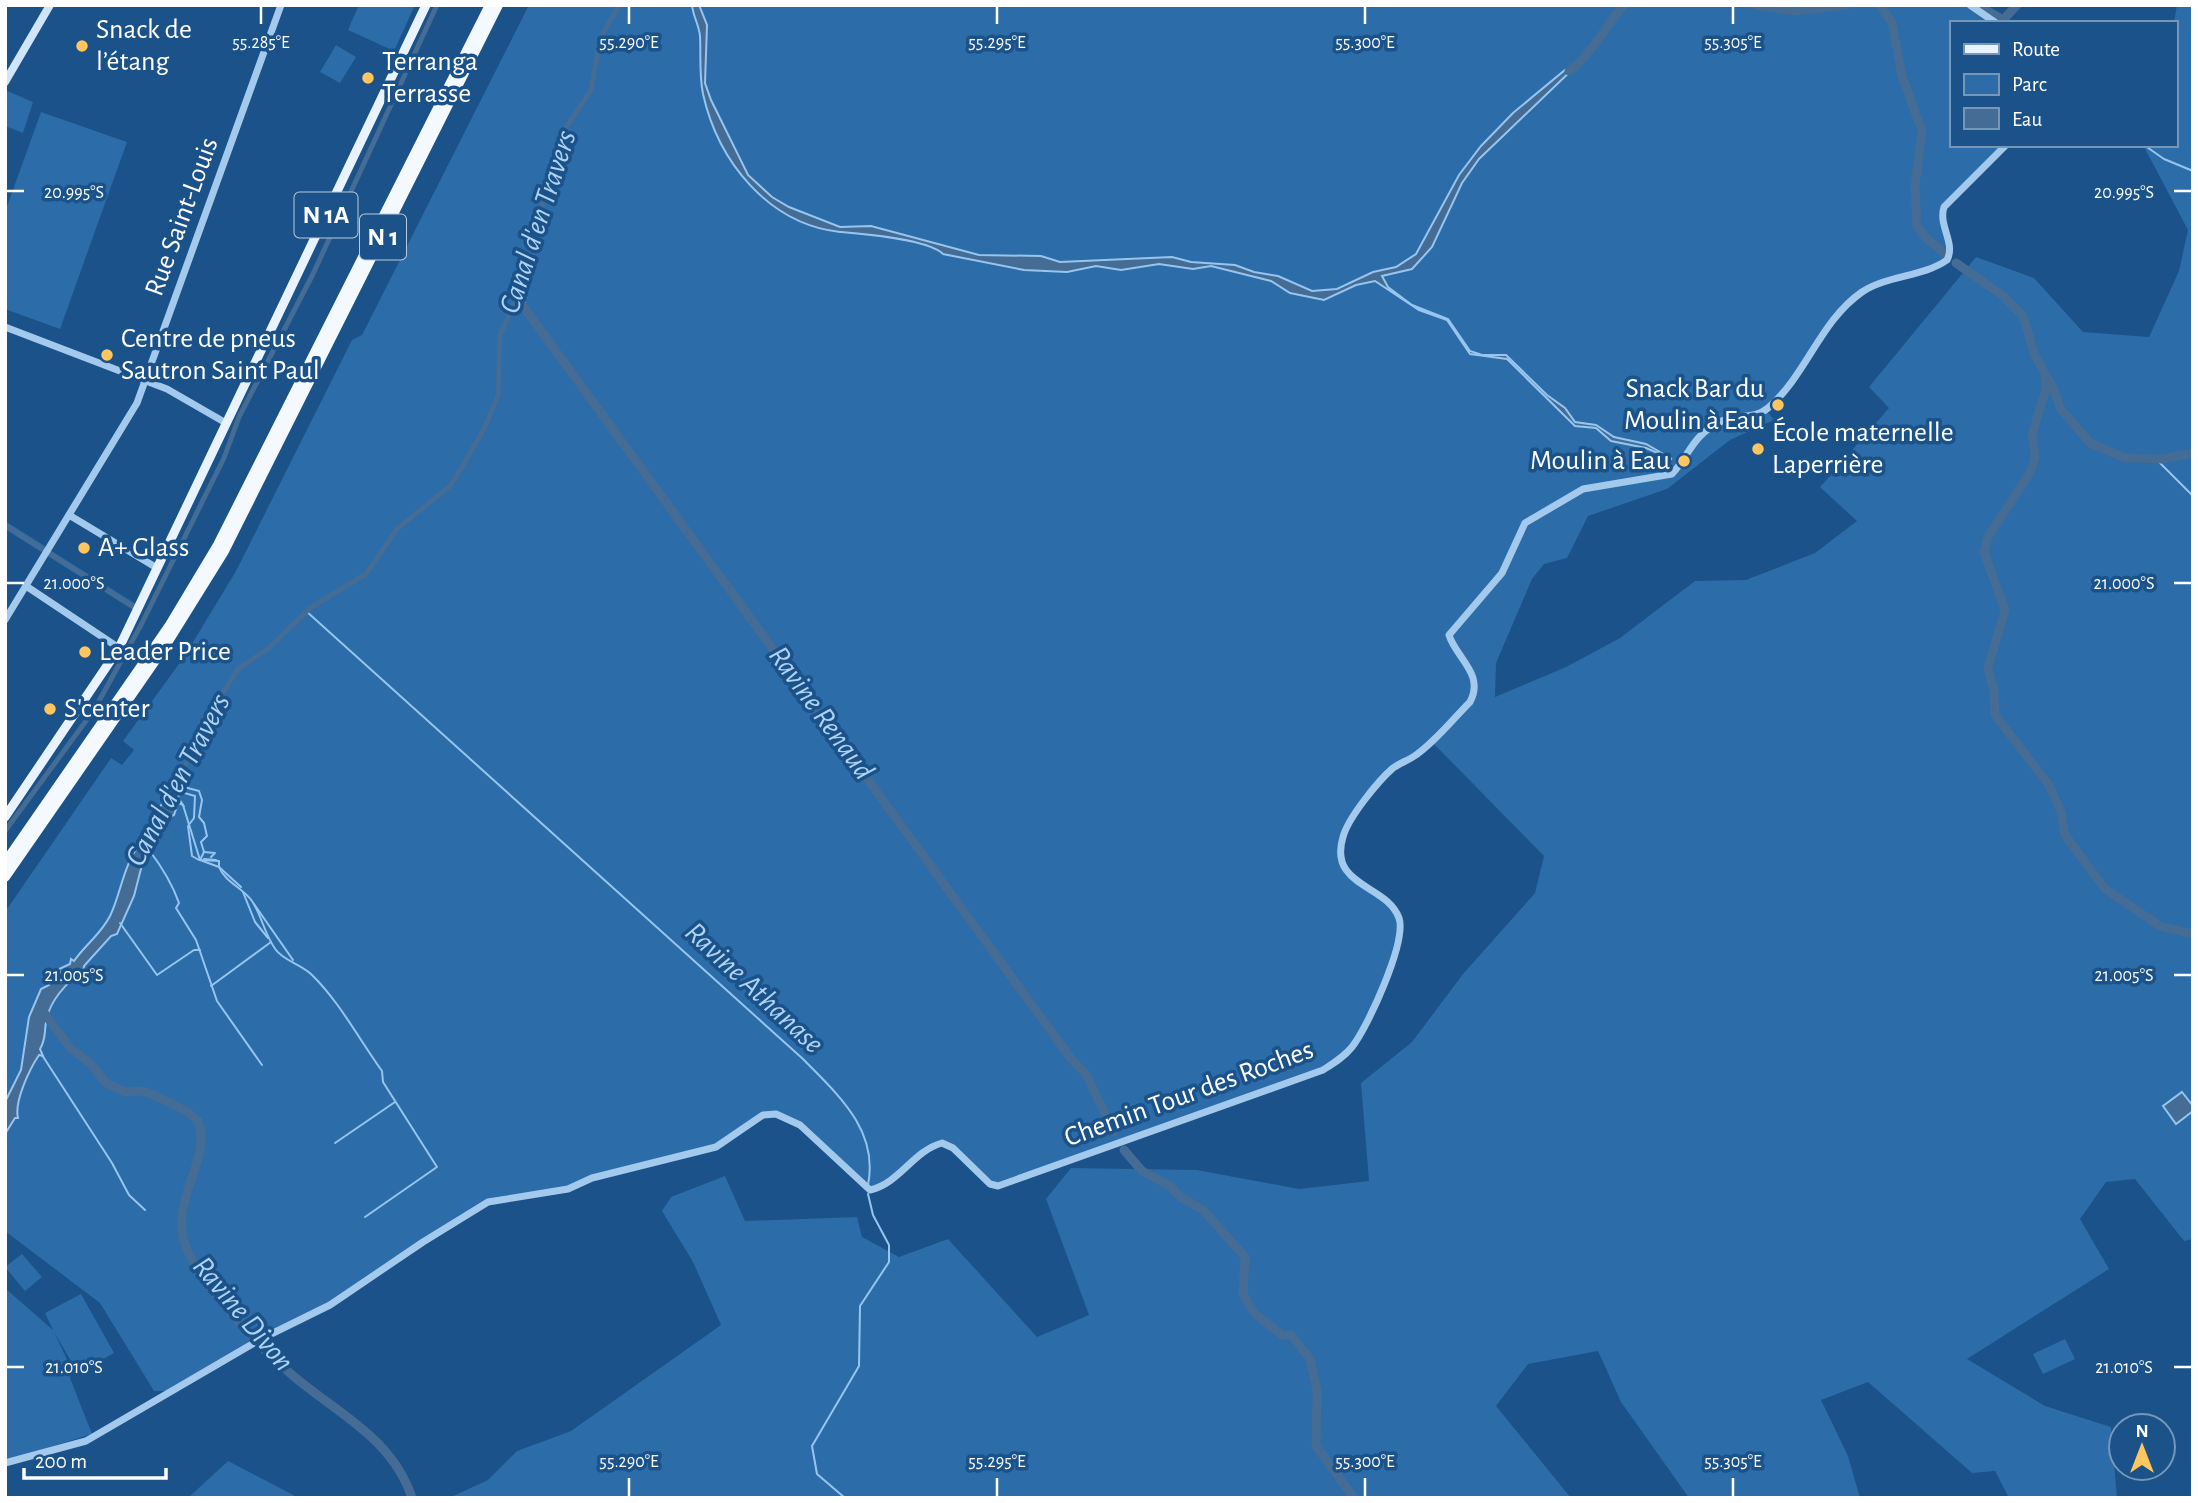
<svg xmlns="http://www.w3.org/2000/svg" width="2198" height="1503" viewBox="0 0 2198 1503" font-family="'Alegreya Sans',sans-serif">
<style>
.green{fill:#2c6ca8}
.water{fill:#446c94;stroke:#96c5ef;stroke-width:2}
.lines{fill:none;stroke-linecap:round;stroke-linejoin:round}
.stream{stroke:#96c5ef;stroke-width:2}
.canal{stroke:#446c94;stroke-width:5}
.river{stroke:#446c94;stroke-width:9}
.tertiary{stroke:#a3c9ed;stroke-width:7}
.secondary{stroke:#d0e5f9;stroke-width:8}
.primary{stroke:#e9f3ff;stroke-width:9}
.trunk{stroke:#f4f9ff;stroke-width:10}
.ticks{fill:none;stroke:#fff;stroke-width:2.5}
.poi-dot{fill:#ffc65f;stroke:#1a5289;stroke-width:2.5}
.labels{text-anchor:middle;dominant-baseline:central;stroke-width:7;stroke-linejoin:round;paint-order:stroke}
.shield{fill:#1a5289;stroke:#bacbdc;stroke-width:2}
.shield-label{font-size:26px;font-weight:bold;fill:#fff}
.poi-label{font-size:28px;fill:#fff;stroke:#1a5289;text-anchor:start}
.street-label{font-size:28px;fill:#fff;stroke:#1a5289}
.water-label{font-size:30px;font-style:italic;fill:#afd3f4;stroke:#1a5289}
.ticks-label{font-size:18px;text-anchor:middle;fill:#fff;stroke:#1a5289;stroke-width:7;stroke-linejoin:round;paint-order:stroke}
</style>
<rect width="100%" height="100%" fill="#1a5289"/>
<g class="green">
<polygon points="359,5 415,5 394,51 348,30"/>
<path d="M529,5H1970L1996,23H1951V145H2006L1944,207L1950,253L1941,264L1889,278L1850,301L1795,378L1766,410L1774,420L1730,440L1667,489L1588,516L1567,558L1544,564L1532,579L1496,663L1495,697L1566,667L1620,638L1695,581L1746,580L1815,553L1857,521L1820,487L1889,408L1869,387L1976,257L2034,278L2083,332L2149,337L2179,271L2188,230L2143,145H2175L2174,23L2177,5H2193V1239L2184,1241L2135,1179L2106,1182L2080,1219L2109,1269L1967,1359L2045,1406L2111,1427L2117,1498H2009L1995,1471L1972,1473L1868,1382L1821,1400L1848,1456L1860,1498H1689L1621,1402L1598,1351L1528,1364L1496,1406L1571,1498H449L488,1480L517,1451L571,1431L721,1325L693,1262L662,1211L671,1197L725,1176L745,1221L857,1217L862,1237L899,1257L948,1239L1037,1337L1089,1315L1046,1199L1071,1168L1197,1170L1299,1189L1369,1181L1361,1083L1412,1042L1463,974L1535,893L1544,856L1431,741C1401,763 1357,797 1344,833C1341,843 1344,856 1344,866L1390,903L1400,922L1378,1000L1352,1047L1323,1070L998,1186L946,1144L931,1147L892,1181L870,1190L799,1125L768,1113L728,1142L632,1167L568,1189L497,1199L330,1305L170,1391H154L100,1303L5,1231V912L111,758L122,765L134,750L123,741L184,657L236,571L352,340L362,335Z"/>
<polygon points="336,45 356,57 340,83 320,72"/>
<polygon points="5,90 33,102 23,133 5,126"/>
<polygon points="41,112 127,142 60,329 5,309 5,212"/>
<polygon points="5,521 45,546 41,552 5,529"/>
<polygon points="50,550 136,604 133,610 46,555 50,554"/>
<polygon points="22,1254 42,1277 25,1291 5,1267"/>
<polygon points="5,1288 53,1330 45,1313 81,1294 114,1353 78,1373 54,1332 72,1370 70,1378 92,1434 5,1461"/>
<polygon points="2065,1339 2075,1359 2043,1374 2033,1354"/>
<polygon points="228,1461 299,1498 188,1498"/>
</g>
<g class="water">
<path d="M692,5H699L707,25L705,83L711,100L748,175L772,197L789,207L840,227L871,226L979,255L1041,256L1060,262L1172,257L1191,262L1235,265L1254,272L1278,276L1312,291L1337,289L1373,272L1396,267L1416,254L1459,175L1481,146L1513,113L1565,70L1576,66L1479,159L1462,183L1432,247L1412,269L1382,276L1388,287L1412,305L1448,319L1470,351L1482,355H1506L1547,395L1565,408L1575,422L1596,425L1614,437L1646,444L1672,459L1646,448L1611,441L1596,428L1575,426L1507,359L1470,354L1447,320L1419,310L1375,281L1356,285L1324,300L1290,293L1271,281L1211,266L1193,269L1159,264L1121,270L1096,266L1067,272L1024,270L943,254C927,239 864,234 840,232C768,224 718,161 703,94C699,74 701,56 700,36C699,25 693,16 692,5Z"/>
<path d="M184,775V787L178,797L183,805L178,803L174,815L160,821L162,831L158,841L144,857L134,896L117,934L111,936L84,966L83,972C66,982 49,1002 46,1022C44,1034 46,1039 40,1049L43,1056L39,1055C29,1070 14,1102 18,1118H15L5,1134V1102L21,1070L29,1017L41,989L49,985L51,978L60,973L59,969L70,964L71,959L74,961C85,945 101,934 110,916C120,896 123,869 135,851C151,826 163,795 184,775Z"/>
<polygon points="2182,1092 2193,1106 2193,1111 2176,1124 2163,1106"/>
</g>
<g class="lines">
<g class="stream">
<polyline points="2003,20 2008,23"/>
<polyline points="2144,145 2164,159 2193,171"/>
<polyline points="2156,459 2193,496"/>
<path d="M306,611L803,1059C838,1095 879,1130 868,1185"/>
<polyline points="184,787 199,791 202,800 199,817 204,823 207,836 201,842 204,852 200,860 219,861 219,867 241,887"/>
<polyline points="181,792 195,796 194,818 188,826 192,856 199,860"/>
<path d="M183,805L200,860L219,867C225,882 243,888 252,901C262,916 265,936 276,950C283,960 300,964 311,974C339,1001 359,1039 382,1071L383,1082L437,1167L365,1217"/>
<path d="M149,850C162,867 172,883 179,903L176,908L196,940L217,1001L262,1065"/>
<polyline points="204,852 215,853 211,857"/>
<polyline points="204,859 216,860"/>
<polyline points="243,892 255,922 268,938"/>
<polyline points="254,904 293,960"/>
<polyline points="120,923 157,975 194,950 200,950"/>
<polyline points="211,986 271,942"/>
<polyline points="42,1055 112,1163 129,1195 145,1210"/>
<polyline points="335,1143 395,1102"/>
<polyline points="845,1498 817,1474 812,1446 859,1366 860,1306 889,1262 889,1245 873,1215 868,1194"/>
</g>
<g class="canal">
<polyline points="5,525 137,609"/>
<polyline points="175,786 219,699 238,669 269,648 310,608 366,574 397,529 451,485 484,429 498,395 500,335 526,278 543,203 559,173 561,135 591,90 600,39 619,5"/>
<polyline points="5,831 94,710 141,625 224,458 239,417 313,274 437,5"/>
</g>
<g class="river">
<polyline points="1756,5 1795,11 1847,5"/>
<polyline points="1880,5 1892,23 1902,76 1922,131 1915,186 1917,226 1924,236 1945,254"/>
<polyline points="1978,5 2003,20 2017,5"/>
<path d="M1569,71C1592,55 1605,26 1624,5"/>
<polyline points="1956,263 2002,295 2023,316 2035,356 2054,389 2060,408 2090,443 2125,458 2162,459 2193,453"/>
<polyline points="518,299 1072,1060 1086,1074 1114,1132"/>
<polyline points="2045,375 2046,388 2032,435 2035,456 2031,471 1988,537 1984,552 2005,610 1988,668 1994,691 1995,715 2049,785 2061,812 2065,835 2105,889 2160,926 2193,934"/>
<path d="M42,1010L70,1048L91,1064L106,1083L125,1092L143,1091L154,1095L188,1112L198,1121C214,1161 162,1206 190,1256C215,1298 254,1343 291,1374C336,1413 392,1437 412,1498"/>
<polyline points="1124,1150 1142,1171 1170,1186 1180,1197 1203,1210 1245,1257 1243,1293 1247,1301 1255,1314 1282,1335 1291,1335 1310,1359 1317,1391 1316,1446 1354,1498"/>
</g>
<g class="tertiary">
<polyline points="1970,5 1996,23"/>
<polyline points="5,327 167,389 226,423"/>
<polyline points="69,515 157,568"/>
<polyline points="26,586 119,648"/>
<polyline points="5,620 137,403 281,5"/>
<path d="M5,1463L86,1441L261,1339L330,1305L423,1242L488,1202L568,1189L592,1178L716,1147L763,1115L776,1114L800,1125L870,1190C900,1183 913,1151 942,1143L953,1148L990,1184L998,1186L1323,1070C1334,1063 1344,1057 1352,1047C1368,1027 1407,941 1399,918C1387,884 1328,887 1343,837C1348,818 1378,781 1393,768C1400,763 1409,760 1416,755C1436,741 1453,719 1470,702C1485,674 1456,658 1449,635L1502,573L1525,523L1583,489L1672,474C1691,453 1692,435 1722,421C1738,413 1754,420 1768,408C1806,376 1820,321 1862,292C1888,275 1923,277 1947,260C1956,243 1938,226 1944,207L2006,145"/>
</g>
<polyline class="secondary" points="5,82 50,5"/>
<polyline class="primary" points="5,817 119,648 426,5"/>
<g class="trunk">
<polyline points="5,863 170,625 218,545 490,5"/>
<polyline points="5,877 163,649 224,551 498,5"/>
</g>
</g>
<path class="ticks" d="M261,7V24M629,7V24M997,7V24M1365,7V24M1733,7V24M7,191H24M2174,191H2191M7,583H24M2174,583H2191M7,975H24M2174,975H2191M7,1367H24M2174,1367H2191M629,1478V1496M997,1478V1496M1365,1478V1496M1733,1478V1496"/>
<g class="poi-dot">
<circle cx="82" cy="46" r="7"/>
<circle cx="368" cy="78" r="7"/>
<circle cx="107" cy="355" r="7"/>
<circle cx="1778" cy="405" r="7"/>
<circle cx="1758" cy="449" r="7"/>
<circle cx="1684" cy="461" r="7"/>
<circle cx="84" cy="548" r="7"/>
<circle cx="85" cy="652" r="7"/>
<circle cx="50" cy="709" r="7"/>
</g>
<g class="labels">
<g class="shield">
<rect x="294.5" y="192.5" width="63" height="45" rx="5"/>
<rect x="360" y="214.5" width="46" height="45" rx="5"/>
</g>
<g class="shield-label">
<text x="326" y="215">N 1A</text>
<text x="383" y="237">N 1</text>
</g>
<g class="poi-label">
<text x="96" y="30">Snack de<tspan x="96" dy="32">l’étang</tspan></text>
<text x="382" y="62">Terranga<tspan x="382" dy="32">Terrasse</tspan></text>
<text x="121" y="339">Centre de pneus<tspan x="121" dy="32">Sautron Saint Paul</tspan></text>
<text x="1764" y="389" text-anchor="end">Snack Bar du<tspan x="1764" dy="32">Moulin à Eau</tspan></text>
<text x="1772" y="433">École maternelle<tspan x="1772" dy="32">Laperrière</tspan></text>
<text x="1670" y="461" text-anchor="end">Moulin à Eau</text>
<text x="98" y="548">A+ Glass</text>
<text x="99" y="652">Leader Price</text>
<text x="64" y="709">S'center</text>
</g>
<g class="street-label">
<text transform="translate(182 217) rotate(-70)">Rue Saint-Louis</text>
<text transform="translate(1189 1094) rotate(-20)">Chemin Tour des Roches</text>
</g>
<g class="water-label">
<text transform="translate(538 222) rotate(-72)">Canal d'en Travers</text>
<text transform="translate(821 713) rotate(54)">Ravine Renaud</text>
<text transform="translate(178 780) rotate(-62)">Canal d'en Travers</text>
<text transform="translate(754 988) rotate(43)">Ravine Athanase</text>
<text transform="translate(243 1314) rotate(50)">Ravine Divon</text>
</g>
</g>
<g class="ticks-label">
<text x="261" y="48">55.285°E</text>
<text x="629" y="48">55.290°E</text>
<text x="997" y="48">55.295°E</text>
<text x="1365" y="48">55.300°E</text>
<text x="1733" y="48">55.305°E</text>
<text x="74" y="198">20.995°S</text>
<text x="2124" y="198">20.995°S</text>
<text x="74" y="589">21.000°S</text>
<text x="2124" y="589">21.000°S</text>
<text x="74" y="981">21.005°S</text>
<text x="2124" y="981">21.005°S</text>
<text x="74" y="1373">21.010°S</text>
<text x="2124" y="1373">21.010°S</text>
<text x="629" y="1467">55.290°E</text>
<text x="997" y="1467">55.295°E</text>
<text x="1365" y="1467">55.300°E</text>
<text x="1733" y="1467">55.305°E</text>
</g>
<rect width="2198" height="1503" fill="none" stroke="#ffffff" stroke-width="14"/>
<rect x="1950" y="21" width="228" height="126" fill="#1a5289" stroke="#7697b8" stroke-width="2"/>
<rect x="1964" y="44" width="35" height="10" fill="#e9f3ff" stroke="#7697b8" stroke-width="2"/>
<text x="2012" y="56" font-size="21" fill="#ffffff">Route</text>
<rect x="1964" y="74" width="35" height="21" fill="#2c6ca8" stroke="#7697b8" stroke-width="2"/>
<text x="2012" y="91" font-size="21" fill="#ffffff">Parc</text>
<rect x="1964" y="108" width="35" height="21" fill="#446c94" stroke="#7697b8" stroke-width="2"/>
<text x="2012" y="126" font-size="21" fill="#ffffff">Eau</text>
<g transform="translate(2142 1447)"><circle r="33" fill="#1a5289" stroke="#7697b8" stroke-width="2"/>
<path d="M0-5L12 26L0 18L-12 26Z" fill="#ffc65f"/>
<text y="-10" font-size="19" font-weight="bold" text-anchor="middle" fill="#ffffff">N</text>
</g>
<path d="M24 1468v10h142v-10" fill="none" stroke="#ffffff" stroke-width="3.5"/>
<text x="35" y="1468" font-size="21" fill="#ffffff" stroke="#1a5289" stroke-width="5" paint-order="stroke">200 m</text>
</svg>
